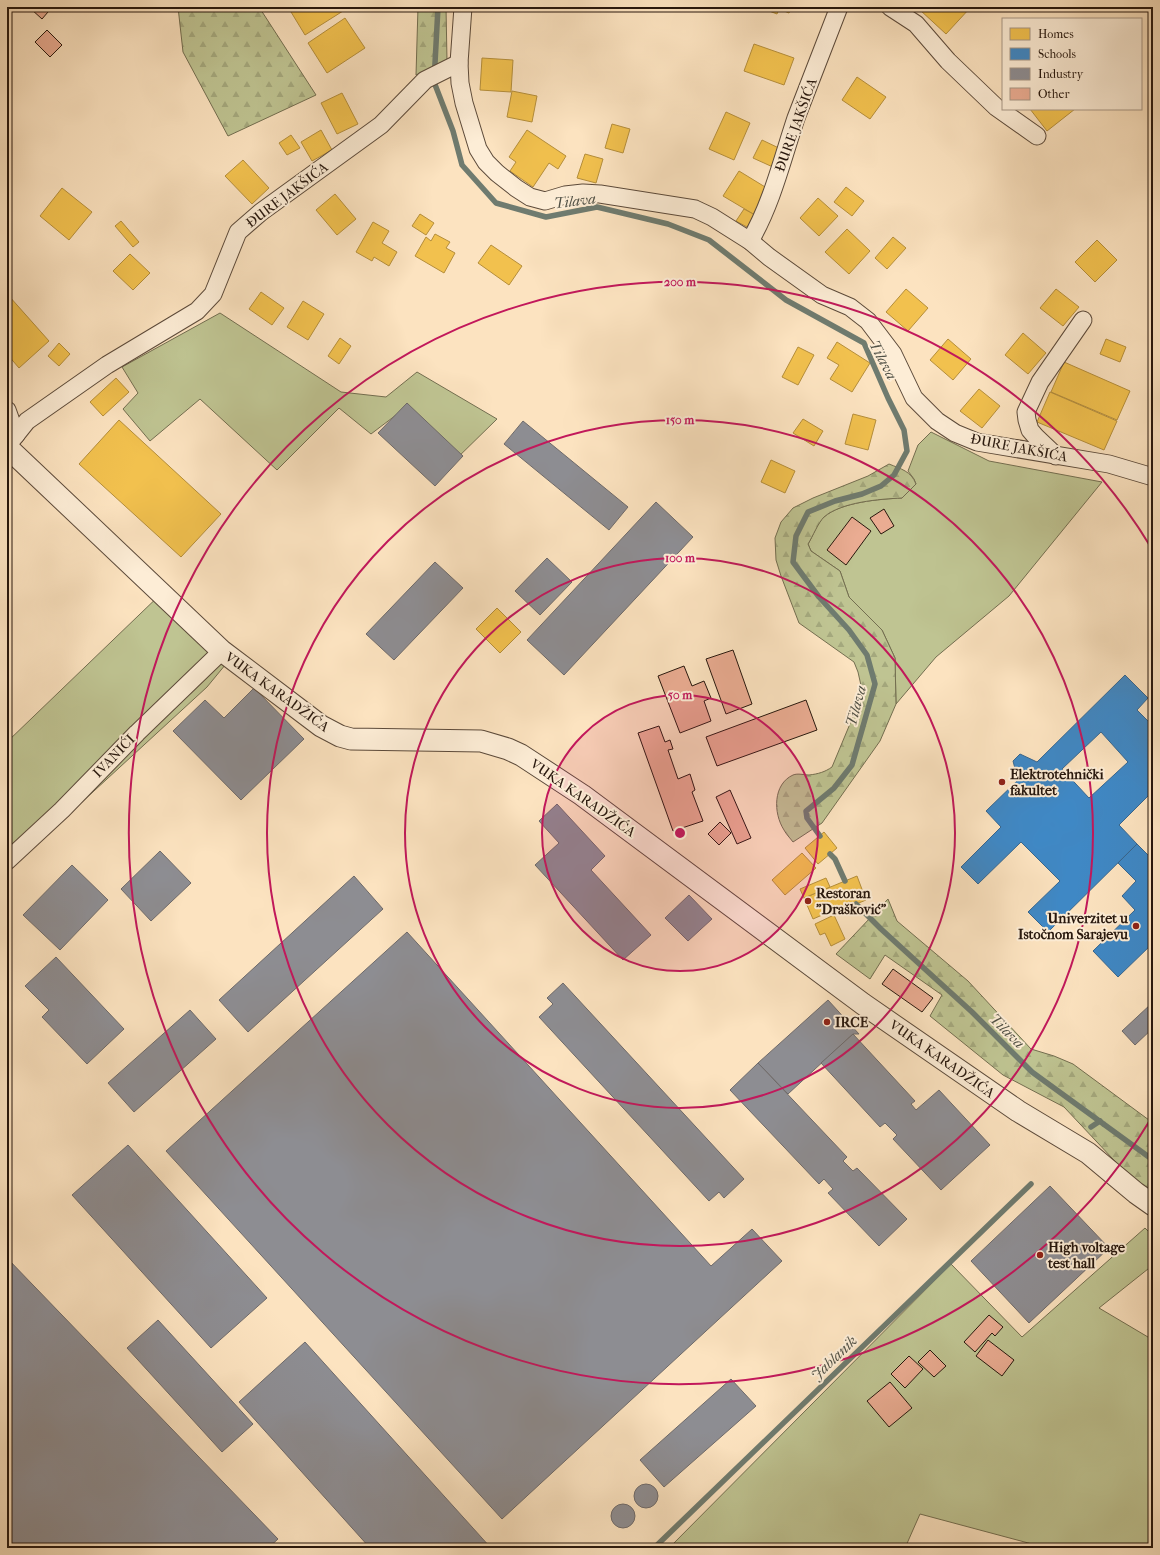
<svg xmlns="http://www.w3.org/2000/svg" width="1160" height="1555" viewBox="0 0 1160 1555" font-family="'IM FELL French Canon',serif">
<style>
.green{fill:#bfc492;stroke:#736e50}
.forest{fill:url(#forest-firs);stroke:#736e50}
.homes{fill:#f2c14e;stroke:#b58e3a}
.schools{fill:#3f88c5;stroke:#38668e;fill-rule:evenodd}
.industry{fill:#8d8d92;stroke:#6e6a6a}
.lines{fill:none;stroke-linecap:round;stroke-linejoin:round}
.stream{stroke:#6f7b6f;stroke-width:5.5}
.building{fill:#eaac92;stroke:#27170d}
.minor-casing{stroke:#5c4a3a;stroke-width:19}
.tertiary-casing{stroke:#5c4a3a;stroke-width:23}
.minor{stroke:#fdedd6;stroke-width:17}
.tertiary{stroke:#fdedd6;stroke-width:21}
.ring{fill:none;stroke:#c2185b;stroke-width:2}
.poi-dot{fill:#8f2418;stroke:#fdedd6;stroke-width:1.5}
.labels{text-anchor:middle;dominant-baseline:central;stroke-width:4;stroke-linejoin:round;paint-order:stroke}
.street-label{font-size:14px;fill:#27170d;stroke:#fdedd6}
.poi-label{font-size:14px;font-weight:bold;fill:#27170d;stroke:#fdedd6;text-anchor:start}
.water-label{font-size:15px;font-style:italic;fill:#515146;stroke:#fdedd6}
.centre{fill:#c2185b;stroke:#fdedd6;stroke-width:2}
.ring-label{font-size:12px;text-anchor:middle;font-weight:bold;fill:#c2185b;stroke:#fdedd6;stroke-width:4;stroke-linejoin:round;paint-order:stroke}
</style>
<defs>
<pattern id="forest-firs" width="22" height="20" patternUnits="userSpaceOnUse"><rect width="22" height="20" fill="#bfc492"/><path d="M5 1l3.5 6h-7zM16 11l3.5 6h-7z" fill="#a4a87d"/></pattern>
</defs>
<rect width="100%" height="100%" fill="#fce3c0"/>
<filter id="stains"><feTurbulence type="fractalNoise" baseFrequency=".005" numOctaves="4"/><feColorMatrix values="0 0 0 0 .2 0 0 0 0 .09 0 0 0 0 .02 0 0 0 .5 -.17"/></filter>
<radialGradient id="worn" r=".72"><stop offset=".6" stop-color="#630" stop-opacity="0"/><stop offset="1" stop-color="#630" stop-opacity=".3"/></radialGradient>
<g class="green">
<polygon points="220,313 341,392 386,397 417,372 497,419 451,464 396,415 371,434 339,408 277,470 200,399 150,441 123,409 138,393 122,367"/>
<path d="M931,432L989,461L1102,482L1009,596L936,657L896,704L895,658L882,630L849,597L840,571L811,551L808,544C813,536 817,523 824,517C841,502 880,499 902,498L916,484L914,479L908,471L918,445Z"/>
<polygon points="165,590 235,653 207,687 7,871 7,742"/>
<polygon points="1145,1228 1153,1236 1153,1265 1099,1308 1153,1340 1153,1548 1047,1548 920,1514 905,1548 669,1548 951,1264 1022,1337"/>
</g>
<g class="forest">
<polygon points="178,7 259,7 316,95 228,136 183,52"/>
<polygon points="418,7 446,7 447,61 416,75"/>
<path d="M889,464C901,469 911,471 916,484L902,498C880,499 841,502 824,517C818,523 813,536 808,544L811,551L840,571L849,597L882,630L895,658L896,704L880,741L822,823L793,842C790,838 786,834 784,830C773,813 773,784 793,775C798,773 804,775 809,775C818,774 825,772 832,767L857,707L862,690L858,672L854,662L799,623L781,576L776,560L775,538L781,522L793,508L813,498L868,476Z"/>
<polygon points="888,899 897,921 968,981 1031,1049 1054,1056 1073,1064 1153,1123 1153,1194 1128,1175 1064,1107 1003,1075 930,1016 942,995 885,955 870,979 836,954"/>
</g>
<g class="homes">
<polygon points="288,7 341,7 343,11 305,35"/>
<polygon points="765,7 792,7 789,13 779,9 777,14 764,9"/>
<polygon points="922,7 968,7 970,8 946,34 920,10"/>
<polygon points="345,18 365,48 327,73 308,43"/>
<polygon points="754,44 794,58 784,85 744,71"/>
<polygon points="482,58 513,60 511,92 480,90"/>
<polygon points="857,77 886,97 870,119 842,100"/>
<polygon points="512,91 537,96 532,122 507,117"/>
<polygon points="342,93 358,124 337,134 321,103"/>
<polygon points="1030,109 1075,109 1047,131"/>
<polygon points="726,112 750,123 734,160 709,149"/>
<polygon points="612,124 630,129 623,153 605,148"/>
<polygon points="321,130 332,150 312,161 301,142"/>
<polygon points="527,130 566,156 558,169 549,163 533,187 510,171 516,162 509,157"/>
<polygon points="291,135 300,148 287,155 279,143"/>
<polygon points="762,140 783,150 775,168 753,158"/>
<polygon points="585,154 603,159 596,183 577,178"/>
<polygon points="243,160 269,188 252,204 225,176"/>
<polygon points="739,171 770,190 755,215 723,196"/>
<polygon points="846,187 864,201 852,216 834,202"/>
<polygon points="62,188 92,212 69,240 40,216"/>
<polygon points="335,194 356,219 337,235 316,210"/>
<polygon points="818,198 838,216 819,236 800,218"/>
<polygon points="744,209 755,215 747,227 736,221"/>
<polygon points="420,214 434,223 426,235 412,226"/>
<polygon points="121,221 139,242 133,247 115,226"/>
<polygon points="373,222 389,231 382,243 397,252 389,266 374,257 372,261 356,252"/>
<polygon points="847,229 870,251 849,274 825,252"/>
<polygon points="435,234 450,242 446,248 455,253 444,273 415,256 426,237 431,241"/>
<polygon points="893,237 906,248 887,269 875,258"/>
<polygon points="1097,240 1117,260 1095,282 1075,262"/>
<polygon points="491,245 522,266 509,285 478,263"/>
<polygon points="130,254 150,273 133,290 113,271"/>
<polygon points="906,289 928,308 908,331 886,312"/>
<polygon points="1056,289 1079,307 1063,326 1040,308"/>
<polygon points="261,292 284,308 272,325 249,309"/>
<polygon points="9,296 49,341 19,368 7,354 7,298"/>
<polygon points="303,301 324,314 308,340 287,327"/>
<polygon points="1023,333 1046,353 1028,374 1005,355"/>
<polygon points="340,338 351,346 339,364 328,356"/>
<polygon points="948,339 971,359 953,380 930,360"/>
<polygon points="1106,339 1126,347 1120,362 1100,354"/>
<polygon points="837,342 870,363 852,392 830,379 839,365 827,358"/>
<polygon points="59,343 70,354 59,366 48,356"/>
<polygon points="798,347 814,355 798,385 782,377"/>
<polygon points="1064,362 1130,391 1117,420 1051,392"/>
<polygon points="116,378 129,392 103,416 90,402"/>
<polygon points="979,389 1000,406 982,428 960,411"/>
<polygon points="1050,392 1117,421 1104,450 1037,422"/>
<polygon points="853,414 876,420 868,450 845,444"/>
<polygon points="803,419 823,431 814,446 793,433"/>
<polygon points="119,420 221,514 181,557 79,464"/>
<polygon points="771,460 795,471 785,493 761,482"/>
<polygon points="497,608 521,632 500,653 476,629"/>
<polygon points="824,832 837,848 818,864 805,848"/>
<polygon points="802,853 816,868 785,895 772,880"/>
<polygon points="857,876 866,900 837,912 836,909 813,919 804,898"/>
<polygon points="826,878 830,887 804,898 800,889"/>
<polygon points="834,915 845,939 831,946 825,933 820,935 815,924"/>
</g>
<g class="schools">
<path d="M1125,675L1148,698L1137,710L1149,722L1153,718V791L1119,825L1137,844L1048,932L1028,912L1060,881L1021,842L978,884L961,867L1001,827L986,811L1018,780L1013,761L1020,754L1037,762ZM1101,732L1128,762L1089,798L1062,769Z"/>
<polygon points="1137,844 1153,860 1153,943 1118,977 1093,951 1135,910 1122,896 1136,881 1118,863"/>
</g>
<g class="industry">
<polygon points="407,403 463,456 435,486 378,433"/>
<polygon points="523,421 628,507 609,530 504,444"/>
<polygon points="656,502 693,537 564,675 527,640"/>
<polygon points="547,558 572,582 540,615 515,591"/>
<polygon points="435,562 463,588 394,660 366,634"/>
<polygon points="254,688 304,739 241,800 173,731 205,700 224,718"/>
<polygon points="557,804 605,856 591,870 651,935 623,960 535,865 559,843 539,821"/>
<polygon points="160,851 191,883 151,921 121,889"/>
<polygon points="72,865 108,900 60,950 23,915"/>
<polygon points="354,876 383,909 248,1032 219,1000"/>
<polygon points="689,895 712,919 688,941 665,918"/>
<polygon points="407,932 711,1266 752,1229 782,1261 502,1519 166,1151"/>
<polygon points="56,957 124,1029 87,1064 42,1017 49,1010 25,986"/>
<polygon points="563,983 744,1179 724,1198 719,1192 709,1201 539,1017 553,1004 547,998"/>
<polygon points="828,1000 859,1034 853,1034 788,1094 758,1063"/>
<polygon points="1151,1004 1153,1006 1153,1028 1135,1045 1122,1031"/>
<polygon points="190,1010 216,1039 134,1112 108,1083"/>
<polygon points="853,1034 915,1101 911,1104 916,1110 939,1090 990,1145 941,1190 893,1139 897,1135 885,1123 880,1127 821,1063"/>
<polygon points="758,1063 847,1157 843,1161 853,1171 857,1168 907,1219 879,1246 828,1193 833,1189 824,1179 819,1184 730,1090"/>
<polygon points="128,1145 267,1298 211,1348 72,1195"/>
<polygon points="1050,1186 1109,1248 1029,1323 971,1261"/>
<polygon points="7,1258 278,1539 268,1548 7,1548"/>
<polygon points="158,1320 253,1424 222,1452 127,1348"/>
<polygon points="305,1342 491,1548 370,1548 239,1402"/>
<polygon points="731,1379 756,1406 664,1487 640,1460"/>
<circle cx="646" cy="1496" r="12"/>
<circle cx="623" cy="1516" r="12"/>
</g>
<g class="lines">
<g class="stream">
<polyline points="438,7 434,82 453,131 462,165 496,203 546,217 597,207 668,224 709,240 786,300 864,343 888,398 904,430 907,451 894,475 881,486 862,494 835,501 808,512 796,536 793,562 819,597 849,630 867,655 875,684 852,765 834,788 806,811 807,818 820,836"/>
<polyline points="830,854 835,859 845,881"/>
<polyline points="856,904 881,929 972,1012 1032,1072 1153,1160"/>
<polyline points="1091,1127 1100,1121"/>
<polyline points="654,1548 1031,1184"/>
</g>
</g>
<g class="building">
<polygon points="33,7 42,7 48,12 42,19 31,9"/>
<polygon points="47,30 62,45 50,57 35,42"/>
<polygon points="884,509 894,526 881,534 870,518"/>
<polygon points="852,517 871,531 846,565 827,550"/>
<polygon points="733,650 752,704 726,714 706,659"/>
<polygon points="684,666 692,686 704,681 711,698 704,701 711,721 680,733 658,676"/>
<polygon points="806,700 817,730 717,766 706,737"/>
<polygon points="659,726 665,742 670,740 673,749 668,750 678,779 690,774 695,790 692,792 703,821 673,831 638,733"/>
<polygon points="730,790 751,838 737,844 716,797"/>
<polygon points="720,822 731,833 719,845 708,834"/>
<polygon points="893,969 933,998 922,1012 882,984"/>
<polygon points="989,1315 1003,1327 995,1336 992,1333 975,1352 964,1342"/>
<polygon points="988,1340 1014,1360 1002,1376 976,1356"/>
<polygon points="930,1350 946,1366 934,1377 918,1362"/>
<polygon points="909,1356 923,1369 905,1388 891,1374"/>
<polygon points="890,1382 912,1408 889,1427 867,1401"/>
</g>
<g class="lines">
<defs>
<g id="minor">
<polyline points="463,7 459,63 460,83 464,103 478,149 486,162 497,173 516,188 530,197 545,201 565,195 583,193 600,194 695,209 712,217 750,241 769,257 822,295 850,307 868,321 893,354 914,398 937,421 955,433 977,442 1109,464 1153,477"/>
<polyline points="890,7 916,24 948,61 996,107 1037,136"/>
<path d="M750,241C772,203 782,160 796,118C810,81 825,44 839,7"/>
<polyline points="7,410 16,435"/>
<polyline points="7,446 27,421 107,365 197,311 213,294 238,232 261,212 381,125 425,80 459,63"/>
<polyline points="1056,456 1036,437 1030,430 1027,420 1026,412 1040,382 1083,320"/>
<polyline points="7,861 62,810 137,733 222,651"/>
</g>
<polyline id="tertiary" points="7,447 222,651 321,726 340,736 351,739 481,741 508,749 521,755 582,795 863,1004 1018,1111 1088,1153 1136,1193 1153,1205"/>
</defs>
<use href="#minor" class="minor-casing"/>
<use href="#tertiary" class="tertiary-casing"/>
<use href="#minor" class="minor"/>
<use href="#tertiary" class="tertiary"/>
</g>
<circle cx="680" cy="833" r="138" fill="#c2185b" fill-opacity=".12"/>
<g class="ring">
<circle cx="680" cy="833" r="138"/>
<circle cx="680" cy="833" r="275"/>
<circle cx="680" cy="833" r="413"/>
<path d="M1152 1117A551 551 0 1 1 1152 549"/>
</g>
<g class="poi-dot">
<circle cx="1002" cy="782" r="4"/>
<circle cx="808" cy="901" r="4"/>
<circle cx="1136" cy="926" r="4"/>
<circle cx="827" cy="1022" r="4"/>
<circle cx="1040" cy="1255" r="4"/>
</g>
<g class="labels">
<g class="street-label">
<text transform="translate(796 125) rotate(-70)">ĐURE JAKŠIĆA</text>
<text transform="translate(287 195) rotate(-37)">ĐURE JAKŠIĆA</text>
<text transform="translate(1019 448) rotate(11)">ĐURE JAKŠIĆA</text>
<text transform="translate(277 692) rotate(36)">VUKA KARADŽIĆA</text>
<text transform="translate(114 756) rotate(-46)">IVANIĆI</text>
<text transform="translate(583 798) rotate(35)">VUKA KARADŽIĆA</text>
<text transform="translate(942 1059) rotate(35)">VUKA KARADŽIĆA</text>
</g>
<g class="poi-label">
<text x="1010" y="774">Elektrotehnički<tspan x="1010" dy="16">fakultet</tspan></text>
<text x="816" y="893">Restoran<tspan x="816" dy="16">"Drašković"</tspan></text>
<text x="1128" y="918" text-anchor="end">Univerzitet u<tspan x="1128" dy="16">Istočnom Sarajevu</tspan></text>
<text x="835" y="1022">IRCE</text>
<text x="1048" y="1247">High voltage<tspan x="1048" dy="16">test hall</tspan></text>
</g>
<g class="water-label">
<text transform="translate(575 201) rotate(-7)">Tilava</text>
<text transform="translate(883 360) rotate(62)">Tilava</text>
<text transform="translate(856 706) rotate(-75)">Tilava</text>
<text transform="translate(1007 1031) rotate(45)">Tilava</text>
<text transform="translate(834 1358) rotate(-44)">Jablanik</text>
</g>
</g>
<circle cx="680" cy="833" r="6" class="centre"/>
<g class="ring-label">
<text x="680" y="286">200 m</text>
<text x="680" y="424">150 m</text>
<text x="680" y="562">100 m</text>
<text x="680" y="699">50 m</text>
</g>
<rect width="1160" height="1555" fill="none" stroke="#fce3c0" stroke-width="24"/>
<rect x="8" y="8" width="1144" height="1539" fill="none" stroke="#27170d" stroke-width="2"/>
<rect x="12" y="12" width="1136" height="1531" fill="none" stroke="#27170d"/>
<rect x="1002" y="18" width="140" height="92" fill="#fdedd6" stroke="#a79786"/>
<rect x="1010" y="28" width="20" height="12" fill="#f2c14e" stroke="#a79786"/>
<text x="1038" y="38" font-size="12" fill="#27170d">Homes</text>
<rect x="1010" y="48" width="20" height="12" fill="#3f88c5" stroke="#a79786"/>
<text x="1038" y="58" font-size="12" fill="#27170d">Schools</text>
<rect x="1010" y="68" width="20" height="12" fill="#8d8d92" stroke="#a79786"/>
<text x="1038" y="78" font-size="12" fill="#27170d">Industry</text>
<rect x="1010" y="88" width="20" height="12" fill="#eaac92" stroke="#a79786"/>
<text x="1038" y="98" font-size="12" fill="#27170d">Other</text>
<rect width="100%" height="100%" filter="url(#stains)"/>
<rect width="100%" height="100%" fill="url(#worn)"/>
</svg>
